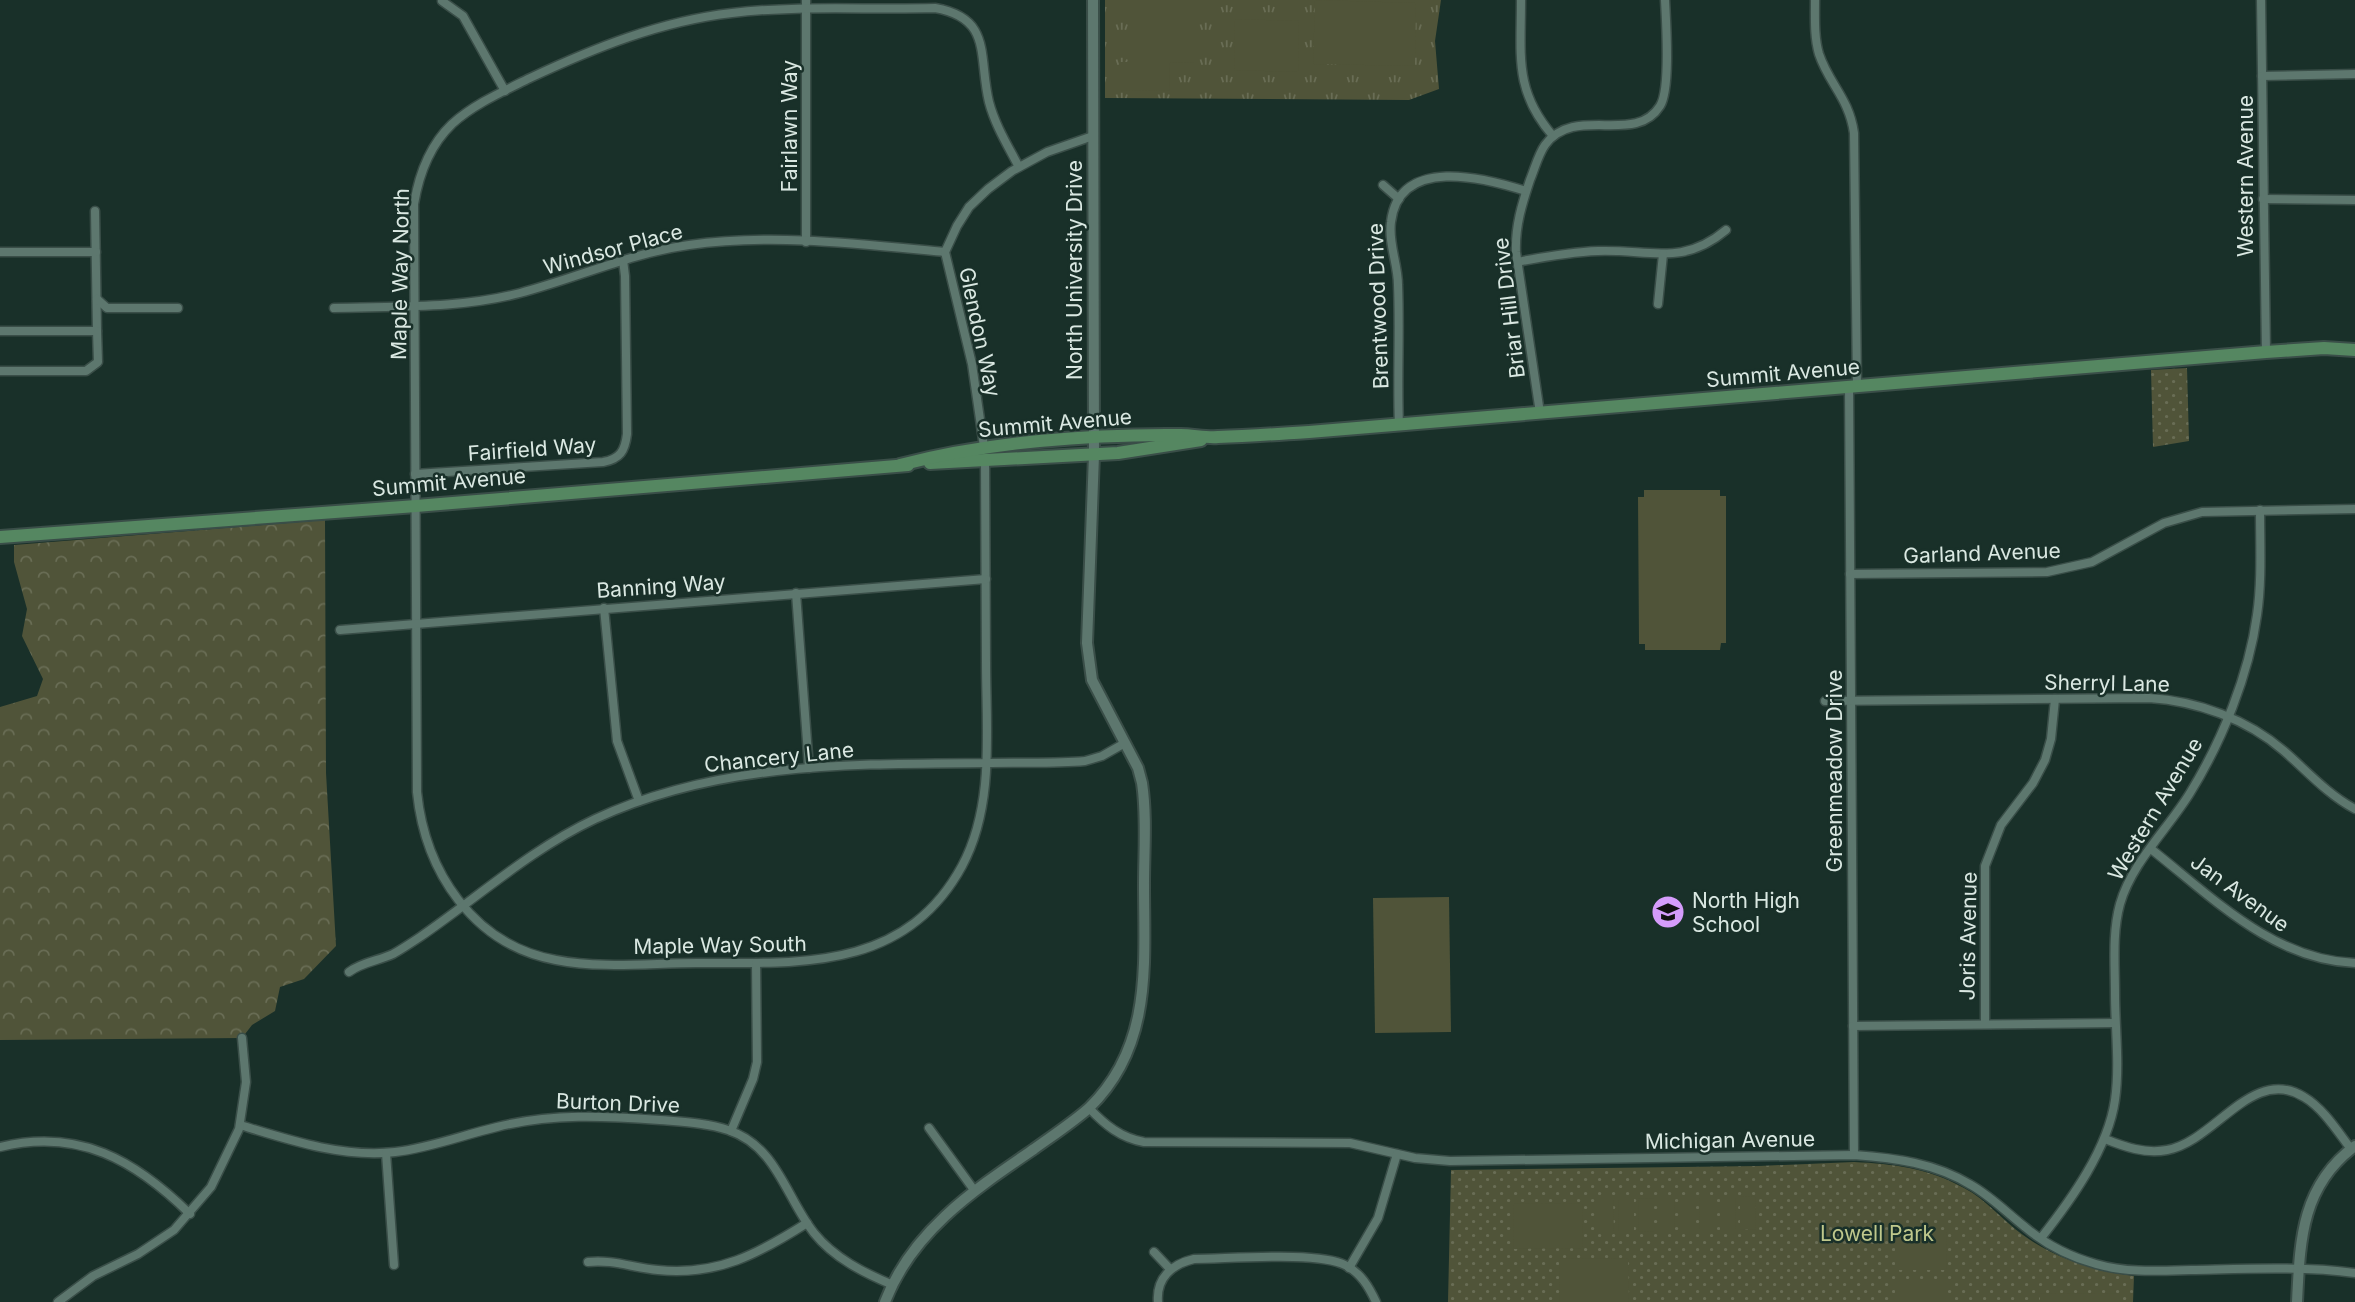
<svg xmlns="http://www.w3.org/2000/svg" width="2355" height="1302" viewBox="0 0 2355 1302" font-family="Inter,sans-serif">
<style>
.grass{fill:url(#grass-tufts)}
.forest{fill:url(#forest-crowns)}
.park{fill:url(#park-dots)}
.pitch{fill:#505439}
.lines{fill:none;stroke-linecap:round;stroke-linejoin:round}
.minor-casing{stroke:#3a4e48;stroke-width:11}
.tertiary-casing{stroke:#3a4e48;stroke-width:14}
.secondary-casing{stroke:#3a4e48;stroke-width:16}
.minor{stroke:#5d776e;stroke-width:8}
.tertiary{stroke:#5d776e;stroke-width:10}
.secondary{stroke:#558761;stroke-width:12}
.labels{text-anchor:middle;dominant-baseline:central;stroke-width:5;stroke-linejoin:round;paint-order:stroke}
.street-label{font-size:21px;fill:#dae8e2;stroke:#193029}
.poi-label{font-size:21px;fill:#dae8e2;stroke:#193029;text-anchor:start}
.park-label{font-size:21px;fill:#bfc88c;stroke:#193029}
</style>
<defs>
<pattern id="grass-tufts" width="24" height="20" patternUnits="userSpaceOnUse" patternTransform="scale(1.75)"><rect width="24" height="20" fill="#505439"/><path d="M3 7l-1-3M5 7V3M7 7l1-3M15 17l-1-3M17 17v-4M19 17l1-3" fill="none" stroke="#696d55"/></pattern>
<pattern id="forest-crowns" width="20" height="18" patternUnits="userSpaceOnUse" patternTransform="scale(1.75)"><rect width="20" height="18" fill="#505439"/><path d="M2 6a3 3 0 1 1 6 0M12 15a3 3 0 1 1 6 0" fill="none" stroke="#696d55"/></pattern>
<pattern id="park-dots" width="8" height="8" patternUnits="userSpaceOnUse" patternTransform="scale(1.75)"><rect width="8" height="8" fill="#505439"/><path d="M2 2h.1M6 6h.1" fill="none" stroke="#696d55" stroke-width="1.8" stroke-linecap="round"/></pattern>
</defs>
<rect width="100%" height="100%" fill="#193029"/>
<polygon class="grass" points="1105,0 1441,0 1435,41 1439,89 1409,100 1105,98"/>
<polygon class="forest" points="325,520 326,773 336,946 304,979 280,987 275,1011 252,1025 242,1038 0,1040 0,707 37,696 43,679 22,636 27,609 14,562 14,545"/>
<g class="park">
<polygon points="2187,368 2189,441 2153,447 2151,370"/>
<path d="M1854,1162C1894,1164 1928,1168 1964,1188C1987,1200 2002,1220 2023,1235C2054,1258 2095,1271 2134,1276L2133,1302H1448L1451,1170L1759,1166Z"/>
</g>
<g class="pitch">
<polygon points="1129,0 1194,0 1194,62 1170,63 1169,91 1120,90 1120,62 1129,62"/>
<polygon points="1315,0 1416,3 1415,66 1313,64"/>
<polygon points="1235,19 1299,21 1298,72 1234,70"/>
<polygon points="1644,490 1720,490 1720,496 1726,496 1726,643 1721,643 1720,650 1645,650 1645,644 1639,644 1638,497 1644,497"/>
<polygon points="1449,897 1451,1032 1375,1033 1373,898"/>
<polygon points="1755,1196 1756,1229 1740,1230 1740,1197"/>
<polygon points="1699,1197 1715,1197 1715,1230 1700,1230"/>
<polygon points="1720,1197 1735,1197 1736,1230 1720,1230"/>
<polygon points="1654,1198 1654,1231 1639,1232 1638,1199"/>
<polygon points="1659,1198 1674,1198 1675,1231 1659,1231"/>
<rect x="1679" y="1198" width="16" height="33"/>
<polygon points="1598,1199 1613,1199 1614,1232 1598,1232"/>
<polygon points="1618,1199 1634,1199 1634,1232 1619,1232"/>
<polygon points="1582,1203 1583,1248 1514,1249 1513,1204"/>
<polygon points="1895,1231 1947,1231 1946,1270 1895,1270"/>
<polygon points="1628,1258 1629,1302 1560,1302 1559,1259"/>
<rect x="1895" y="1279" width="52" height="23"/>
<polygon points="2040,1293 2118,1294 2118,1302 2040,1302"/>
</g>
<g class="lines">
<defs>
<g id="minor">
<polyline points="806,0 806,242"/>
<path d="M1521,0C1521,56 1514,91 1553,136"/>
<path d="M1815,0C1815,18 1814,37 1819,54C1829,84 1849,98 1854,133L1857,386"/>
<polyline points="2261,0 2266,352"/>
<polyline points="442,1 463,16 505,91"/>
<polyline points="2262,76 2355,74"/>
<polyline points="1383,185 1399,199"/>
<polyline points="2263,199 2355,200"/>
<polyline points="95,211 97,331"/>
<polyline points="0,252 96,252"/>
<path d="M1517,262C1543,257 1571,252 1598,251C1649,249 1682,267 1726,230"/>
<polyline points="97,299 107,308 178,308"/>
<polyline points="1658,304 1663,254"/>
<path d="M334,308C397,306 459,309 520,293C577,278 631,253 689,245C773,233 861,244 945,252"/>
<polyline points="0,331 97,331 98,362 86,371 0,371"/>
<polyline points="1849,387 1854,1155"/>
<path d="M1540,413L1516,252C1515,226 1522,204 1530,180C1535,168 1538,155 1545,145C1575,104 1635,146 1660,106C1671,89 1666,22 1665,0"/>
<path d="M1399,425C1397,378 1400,332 1398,285C1398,264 1388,243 1391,222C1399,155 1485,178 1526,191"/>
<polyline points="984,447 972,364 945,252 957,226 969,207 988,189 1012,171 1047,152 1093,136"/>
<path d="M985,460C985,528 986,595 986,662C986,729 995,805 962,866C905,971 800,963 697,963C651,963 602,969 556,960C473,945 425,871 417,792L414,204C419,174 429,146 452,124C474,104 504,91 530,78C594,48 661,21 732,13C799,5 867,10 935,8C993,18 978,57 989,102C995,125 1008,146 1019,167"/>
<path d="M415,474L603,462C620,459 625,451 627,434L625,276L623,260"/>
<polyline points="1850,574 2047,572 2092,562 2164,523 2202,512 2355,509"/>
<polyline points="796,593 809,768"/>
<polyline points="604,608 617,741 639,801"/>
<polyline points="340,630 986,579"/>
<path d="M1825,701L2149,698C2197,701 2247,719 2284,751C2307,771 2327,794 2355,809"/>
<path d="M2151,849C2212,897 2273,960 2355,963"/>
<path d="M349,972C362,962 378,961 393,954C402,949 411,943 420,937C477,898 531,849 595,819C718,762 852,764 985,763C1018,762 1052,764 1085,761L1102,756L1125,743"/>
<polyline points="1985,1024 1985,866 2001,825 2033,783 2045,760 2051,739 2055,699"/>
<polyline points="1853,1026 2115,1023"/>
<path d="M1089,1108C1105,1125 1121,1138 1144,1142L1350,1143L1415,1158L1450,1161L1854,1155C1895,1158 1935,1163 1971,1185C1992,1197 2007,1213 2025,1227C2045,1244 2071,1257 2096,1264C2127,1273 2158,1271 2191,1270C2243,1269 2304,1266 2355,1273"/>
<path d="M240,1125C289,1140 343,1158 395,1152C430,1148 463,1135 497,1127C552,1113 605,1116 660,1120C683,1122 707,1123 728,1130C777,1146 786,1198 814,1233C834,1258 864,1273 893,1285"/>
<polyline points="929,1128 974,1190"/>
<polyline points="731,1131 753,1079 757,1062 756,963"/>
<path d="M2105,1139C2125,1147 2145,1154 2167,1150C2216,1141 2252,1065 2304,1097C2323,1108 2338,1132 2351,1149"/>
<path d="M0,1147C79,1128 135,1160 190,1214"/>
<polyline points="386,1153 394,1265"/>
<path d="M2041,1238C2071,1200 2108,1149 2115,1100C2120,1065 2115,1028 2115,994C2115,964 2112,933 2120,904C2132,862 2168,829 2190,793C2222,741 2249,675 2257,615C2262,581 2260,545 2260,510"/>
<polyline points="1154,1252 1170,1269"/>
<path d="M588,1262C612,1259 634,1268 658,1270C718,1276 758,1254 807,1223"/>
<polyline points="1349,1268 1378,1218 1397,1154"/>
<polyline points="58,1302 93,1276 138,1254 174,1230 211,1187 239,1129 246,1082 242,1038"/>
<path d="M1158,1302C1156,1278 1172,1264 1194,1259C1228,1259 1319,1251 1345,1265C1361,1273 1369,1287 1376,1302"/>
</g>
<g id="tertiary">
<path d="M885,1302C912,1231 974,1190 1034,1149C1052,1136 1072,1123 1089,1108C1153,1046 1144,964 1144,884C1144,851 1147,816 1142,783L1138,768L1092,680L1087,643L1094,455L1093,0"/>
<path d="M2297,1302C2300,1241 2301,1186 2355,1146"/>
</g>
<g id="secondary">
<polyline points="930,463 1118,453 1201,440"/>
<path d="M900,465C988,442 1090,434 1181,435C1193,435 1206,438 1218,437C1248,436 1279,434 1309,432L2266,352L2324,348L2355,350"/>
<polyline points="0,537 416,506 908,465"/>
</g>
</defs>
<use href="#minor" class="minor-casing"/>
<use href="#tertiary" class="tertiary-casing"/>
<use href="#secondary" class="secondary-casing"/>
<use href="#minor" class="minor"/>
<use href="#tertiary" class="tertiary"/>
<use href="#secondary" class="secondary"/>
</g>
<defs>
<symbol id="school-disc" viewBox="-11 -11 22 22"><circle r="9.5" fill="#d59cfb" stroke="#193029"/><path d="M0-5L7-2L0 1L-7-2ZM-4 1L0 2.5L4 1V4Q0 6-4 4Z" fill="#111"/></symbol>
</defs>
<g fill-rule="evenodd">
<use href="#school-disc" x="1649" y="893" width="38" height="38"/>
</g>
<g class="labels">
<g class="street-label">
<text transform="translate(789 126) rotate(-90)">Fairlawn Way</text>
<text transform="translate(2245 176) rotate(-90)">Western Avenue</text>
<text transform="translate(613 249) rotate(-15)">Windsor Place</text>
<text transform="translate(1074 270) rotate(-90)">North University Drive</text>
<text transform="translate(400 274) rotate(-89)">Maple Way North</text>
<text transform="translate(1378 306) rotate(-92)">Brentwood Drive</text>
<text transform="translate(1509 308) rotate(-97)">Briar Hill Drive</text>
<text transform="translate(980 332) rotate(78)">Glendon Way</text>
<text transform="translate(1783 373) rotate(-5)">Summit Avenue</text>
<text transform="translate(1055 423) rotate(-5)">Summit Avenue</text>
<text transform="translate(532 449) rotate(-4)">Fairfield Way</text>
<text transform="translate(449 482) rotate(-5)">Summit Avenue</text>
<text transform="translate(1982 553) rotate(-2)">Garland Avenue</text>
<text transform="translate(661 586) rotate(-4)">Banning Way</text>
<text transform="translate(2107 683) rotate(1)">Sherryl Lane</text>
<text transform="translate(779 757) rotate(-6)">Chancery Lane</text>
<text transform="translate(1834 771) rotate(-90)">Greenmeadow Drive</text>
<text transform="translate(2155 809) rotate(-59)">Western Avenue</text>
<text transform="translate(2240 893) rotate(36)">Jan Avenue</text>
<text transform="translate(1968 936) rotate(-89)">Joris Avenue</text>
<text transform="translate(720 945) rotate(-1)">Maple Way South</text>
<text transform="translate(618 1103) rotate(2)">Burton Drive</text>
<text transform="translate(1730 1140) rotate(-1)">Michigan Avenue</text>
</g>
<g class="poi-label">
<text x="1692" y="900">North High<tspan x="1692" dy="24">School</tspan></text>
</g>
<g class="park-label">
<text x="1877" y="1233">Lowell Park</text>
</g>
</g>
</svg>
